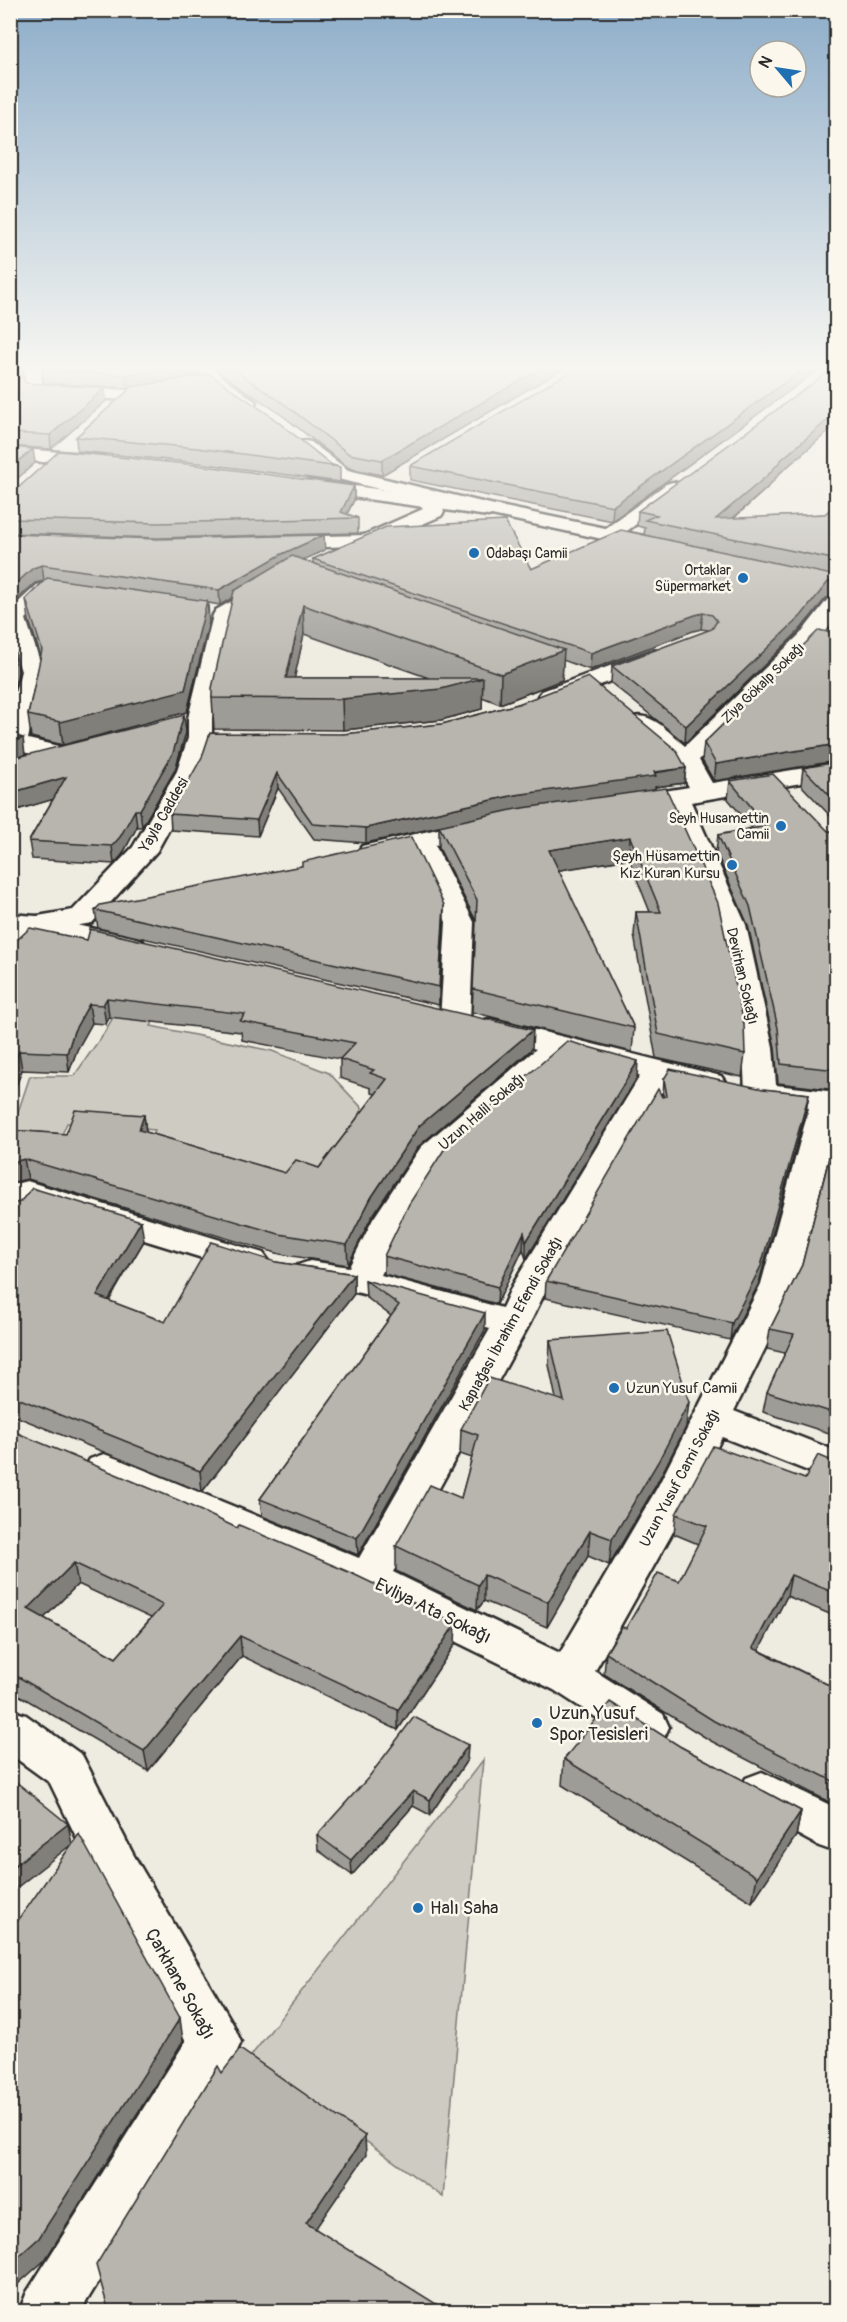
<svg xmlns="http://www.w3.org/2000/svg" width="847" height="2322" viewBox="0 0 847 2322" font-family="Pangolin,sans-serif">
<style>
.green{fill:#cecbc2;stroke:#7c7b76;stroke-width:1.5}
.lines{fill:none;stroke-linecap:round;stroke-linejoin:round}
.street-casing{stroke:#2b2b2b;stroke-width:5}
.secondary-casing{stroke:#2b2b2b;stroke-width:5}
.street{fill:#fbf7ec;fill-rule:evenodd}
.secondary{fill:#fbf7ec;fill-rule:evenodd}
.wall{fill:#9e9c96;stroke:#2b2b2b;stroke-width:1.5;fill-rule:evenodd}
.shaded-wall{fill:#817f7a;stroke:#2b2b2b;stroke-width:1.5}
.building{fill:#b8b5ae;stroke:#2b2b2b;stroke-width:1.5;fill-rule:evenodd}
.poi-dot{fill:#1f6fb2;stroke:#fbf7ec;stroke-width:2}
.labels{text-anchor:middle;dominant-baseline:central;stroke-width:5;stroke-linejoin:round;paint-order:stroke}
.far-poi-label{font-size:14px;fill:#2b2b2b;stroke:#fbf7ec;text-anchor:end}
.far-street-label{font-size:14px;fill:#2b2b2b;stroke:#fbf7ec}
.street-label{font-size:15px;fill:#2b2b2b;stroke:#fbf7ec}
.poi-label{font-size:15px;fill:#2b2b2b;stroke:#fbf7ec;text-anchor:end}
.near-street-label{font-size:18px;fill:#2b2b2b;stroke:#fbf7ec}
.near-poi-label{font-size:18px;fill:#2b2b2b;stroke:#fbf7ec;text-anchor:start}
</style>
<rect width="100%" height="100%" fill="#eeebe0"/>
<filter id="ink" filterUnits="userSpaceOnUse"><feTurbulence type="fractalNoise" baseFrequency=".0167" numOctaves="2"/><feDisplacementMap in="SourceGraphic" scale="12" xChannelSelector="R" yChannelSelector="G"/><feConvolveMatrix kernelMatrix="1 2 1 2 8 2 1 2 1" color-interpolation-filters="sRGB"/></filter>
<g filter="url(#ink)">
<g class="green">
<polygon points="167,994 151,1026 272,1051 329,1073 362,1108 349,1133 311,1178 147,1151 155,1130 67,1123 57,1146 11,1133 30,1076 74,1076 104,1033 126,995"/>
<polygon points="483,1760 443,2197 250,2057"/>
</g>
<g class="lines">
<defs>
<g id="street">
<polygon points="25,367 41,367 42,385 127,390 133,391 136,395 133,399 127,400 28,394 25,390"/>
<polygon points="10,448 98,455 105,457 107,461 105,465 98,467 10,459"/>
<polygon points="310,480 488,504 495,506 498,510 495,514 488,516 303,490 300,486 303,482"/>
<polygon points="673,482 680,484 683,488 680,492 616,539 602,539 599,535 602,531 666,484"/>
<polygon points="368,535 375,537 378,541 375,545 280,549 273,547 270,543 273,539 280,537"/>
<polygon points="44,583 72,588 76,592 72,596 65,598 49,596 26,619 43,671 28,739 71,749 74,754 71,759 62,761 10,749 10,711 21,671 10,639 10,610 37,585"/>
<path d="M836,598V618L817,643L699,760L712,783L836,763V777L691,802L746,925L773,1047L776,1085L836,1092V1126L797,1284L734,1411L836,1451V1482L722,1437L694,1494L595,1671L663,1714L669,1727L663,1740L647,1746L631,1740L554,1690L353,1591L90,1479L84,1469L90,1459L104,1454L118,1459L359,1558L490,1329L360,1293L298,1281L292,1273L298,1265L310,1261L349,1267L373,1219L421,1147L536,1049L478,1034L474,1028L478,1022L489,1019C567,1037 643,1057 721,1076L726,1083L721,1090L710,1092L667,1083L548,1286L530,1323L393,1572L560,1653L657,1488L761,1284L809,1108L750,1100L745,1093L743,1047L718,925L667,806L627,813L618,810L614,805L618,800L627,797L689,787L676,763L629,722L633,717C653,712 670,734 685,746L801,633L828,599ZM564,1056L640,1076L512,1286L502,1308L381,1275L407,1220L445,1161Z"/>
<polygon points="653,650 661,652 664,657 661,662 558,701 550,703 542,701 538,696 542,691"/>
<polygon points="482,819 491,821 495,827 491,833 435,845 474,922 470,1021 466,1027 455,1030 444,1027 440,1021 446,922 412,851 371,860 362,858 358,852 362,846"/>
<polygon points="10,914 36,916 132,937 142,940 146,946 142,952 132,955 36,932 10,930"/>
<polygon points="27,1181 263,1253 269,1261 263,1269 251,1273 34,1206 22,1220 10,1223 10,1190 15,1184"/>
<polygon points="10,1710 26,1715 82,1755 133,1854 233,2024 241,2042 233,2060 80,2312 19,2312 27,2292 186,2041 99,1884 50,1783 10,1754"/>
<polygon points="762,1772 836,1808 836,1852 819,1846 746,1806 739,1792 746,1778"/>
</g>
<g id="secondary">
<path d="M196,367H213L221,376L256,402L253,406C236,410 205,381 196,367Z"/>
<polygon points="305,441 311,442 348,470 490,504 653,538 660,540 663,544 660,548 653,550 441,504 444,512 441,516 369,547 355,547 352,543 355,539 423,509 417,503 420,499 334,478 299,450 296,446 299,442"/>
<polygon points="267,583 274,585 278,589 274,593 234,618 212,718 212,738 201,771 157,851 92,923 45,931 20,955 10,957 10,933 26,918 73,910 133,847 177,771 188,738 188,718 213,615 216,610 260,585"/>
</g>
</defs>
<use href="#street" class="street-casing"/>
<use href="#secondary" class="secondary-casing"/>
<use href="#street" class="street"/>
<use href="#secondary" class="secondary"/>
</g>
<g class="wall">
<polygon points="10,367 26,383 106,401 51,449 10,446"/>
<polygon points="42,367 199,367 200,375 127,388 44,383"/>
<polygon points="215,367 566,367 382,475 349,468 283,416 222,374"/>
<polygon points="822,367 612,521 410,480 410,466"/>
<path d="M837,367V424L780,473L766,489L733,519L825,514L837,503V596L826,598L799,631L685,743L611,683L612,666L709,630L701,629L693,631L590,670L563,660L562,680L500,704L482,697V709L441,720L343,730L214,729L212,698L233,598L220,605L208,603L209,622L187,712L63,745L31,737L28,715L41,657L29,620L26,599L44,581L35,583L10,606V534L325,550L303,560L313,564V559L531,569L784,565L644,535L645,528L637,526L638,511ZM304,634L429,678H294Z"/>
<polygon points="132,387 332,465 340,467 340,482 198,463 77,451 76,437"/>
<polygon points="354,486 354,500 347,514 358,518 358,533 158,538 10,533 10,490"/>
<polygon points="837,634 837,762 836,761 714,781 702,760 704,743"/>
<polygon points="518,704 686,768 684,783 655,787 655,790 745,1054 742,1077 656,1058 634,935 636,912 650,912 629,859 558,870 634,1028 632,1052 472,1012 476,921 439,848 439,827 366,843 314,839 278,788 258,836 171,830 170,814 343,734 442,724"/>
<polygon points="186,732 175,770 142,827 137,827 122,855 114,864 32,859 29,841 53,799 10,812"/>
<polygon points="837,762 837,823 801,785 803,768"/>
<polygon points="730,781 828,831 837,832 837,1090 778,1083 775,1047 748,925 716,852 718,835 752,828 728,799"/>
<polygon points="302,866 444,922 439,1005 98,928 95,910"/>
<polygon points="10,940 532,1049 419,1146 371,1218 348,1265 280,1254 28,1179 14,1182 10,1130 66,1134 144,1115 146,1132 285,1173 319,1168 376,1094 371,1093 371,1088 340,1078 340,1059 242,1040 241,1032 109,1017 106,1024 92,1023 77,1050 69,1072 22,1070 10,1102"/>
<polygon points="637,1078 526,1259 523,1249 497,1304 384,1274 384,1256"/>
<polygon points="664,1079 809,1094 806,1110 759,1283 730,1340 545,1298 546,1281 663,1097"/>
<polygon points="837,1127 837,1450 830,1446 832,1434 763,1412 767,1392 785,1353 767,1349 770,1329 802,1265"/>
<polygon points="10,1204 144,1241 109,1301 165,1322 276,1262 354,1274 354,1294 202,1492 10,1414"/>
<polygon points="365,1280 485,1330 358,1555 262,1516 260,1499 391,1316 366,1297"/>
<polygon points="550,1340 686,1427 655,1487 609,1565 588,1556 547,1627 484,1601 477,1610 396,1571 396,1546 461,1498 472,1458 460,1454 461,1429 556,1399 549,1365"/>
<path d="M10,1430L455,1644L398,1730L242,1656L148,1771L10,1690ZM78,1584L151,1618L116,1658L44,1618Z"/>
<polygon points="837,1463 837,1607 832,1615 787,1596 759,1650 837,1689 837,1806 711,1741 604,1674 606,1653 626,1628 679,1581 698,1544 674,1534 676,1514 805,1479"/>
<polygon points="681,1747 801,1811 796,1836 752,1902 562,1785 564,1759"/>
<polygon points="467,1760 430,1815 413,1806 352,1875 318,1850 317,1835"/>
</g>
<g class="shaded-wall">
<polygon points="21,367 23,367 23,390 21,377"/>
<polygon points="171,367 199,367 200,375 127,388 126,375"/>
<polygon points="544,367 566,367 382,475 382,460"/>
<polygon points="806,367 822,367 612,521 613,506"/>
<polygon points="105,388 106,401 51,449 50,435"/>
<polygon points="837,412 837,424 780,473 766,489 715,534 716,519 782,459"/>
<polygon points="33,449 35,463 10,485 10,468"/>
<polygon points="354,486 354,500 345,518 341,512"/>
<polygon points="324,535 325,550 283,569 220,605 219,590 282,554"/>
<polygon points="42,565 44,581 35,583 10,606 10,589 33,568"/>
<polygon points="837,581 837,596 826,598 799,631 685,743 686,726 828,582"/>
<polygon points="207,601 209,622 187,712 63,745 60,722"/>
<polygon points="303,605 304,634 290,699 286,678"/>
<polygon points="703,613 701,629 693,631 590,670 591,653 695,615"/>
<polygon points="564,650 562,680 500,704 501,674"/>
<polygon points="16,655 19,671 10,701 10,676"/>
<polygon points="483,678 482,709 441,720 343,730 342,699"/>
<polygon points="184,715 186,732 175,770 142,827 140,810"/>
<polygon points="23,738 25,755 10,759 10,741"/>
<polygon points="837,744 836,761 714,781 716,764"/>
<polygon points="686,768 684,783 655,787 655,791 515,810 366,843 366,828 515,795"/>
<polygon points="277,773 278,788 258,836 257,820"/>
<polygon points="66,777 68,795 10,812 10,793"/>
<polygon points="135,810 137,827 122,855 114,864 112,846"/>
<polygon points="630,837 629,859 548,872 549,850"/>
<polygon points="13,862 15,880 10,887 10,865"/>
<polygon points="444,905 444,922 439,1005 439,987"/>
<polygon points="107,998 109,1017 106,1024 103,1005"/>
<polygon points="89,1004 92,1023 77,1050 69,1072 67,1053 74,1031"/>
<polygon points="533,1030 532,1049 419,1146 371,1218 348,1265 347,1245 371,1198 419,1126"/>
<polygon points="19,1051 22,1070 10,1102 10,1074"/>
<polygon points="638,1061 637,1078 526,1259 526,1242"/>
<polygon points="809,1094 806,1110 759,1283 730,1340 732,1323"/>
<polygon points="144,1115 146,1134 139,1130"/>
<polygon points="24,1159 28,1179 14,1182 10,1186 10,1163"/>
<polygon points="141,1221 144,1241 99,1316 97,1296"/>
<polygon points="524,1232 523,1249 497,1304 498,1287"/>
<polygon points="354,1274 354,1294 202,1492 200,1471"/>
<polygon points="485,1313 485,1330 358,1555 357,1538"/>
<polygon points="689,1402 686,1427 655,1487 609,1565 612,1539"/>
<polygon points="590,1531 588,1556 547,1627 548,1602"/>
<polygon points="74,1563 78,1584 32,1630 28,1609"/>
<polygon points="484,1575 484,1601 477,1610 478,1585"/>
<polygon points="791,1575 787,1596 750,1668 753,1648"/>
<polygon points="837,1595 837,1607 832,1615"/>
<polygon points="456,1623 455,1644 398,1730 398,1710"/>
<polygon points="240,1636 242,1656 148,1771 144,1751"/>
<polygon points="468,1745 467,1760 430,1815 430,1800"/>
<polygon points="413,1791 413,1806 352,1875 351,1860"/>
<polygon points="801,1811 796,1836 752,1902 757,1877"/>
<polygon points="68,1824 72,1844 10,1893 10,1869"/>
<polygon points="180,2018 183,2041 45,2260 10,2291 10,2264"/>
<polygon points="365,2136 366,2155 307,2241 306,2223"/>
</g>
<g class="building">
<polygon points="10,367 21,367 21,377 26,383 105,388 50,435 10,433"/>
<polygon points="42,367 171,367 126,375 43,370"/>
<polygon points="230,367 544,367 382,460 349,454 283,403"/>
<polygon points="578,367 806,367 613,506 410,466"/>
<polygon points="835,367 837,367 837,412 782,459 768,475 716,519 825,514 837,503 837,560 645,520 657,515 638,511"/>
<polygon points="210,374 268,414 332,465 340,467 197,448 76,437 132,387"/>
<polygon points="10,447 33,449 10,468"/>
<polygon points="59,451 197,465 354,486 341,512 358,518 157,523 10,519 10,490 17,489"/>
<polygon points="505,521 531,569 621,530 837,576 837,581 828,582 801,616 686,726 612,666 712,629 717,621 712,615 703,613 695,615 591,653 313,559 386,527"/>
<polygon points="10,534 157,539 324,535 282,554 219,590 42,565 33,568 10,589"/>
<polygon points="292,556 564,650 501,674 303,605 286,678 483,678 441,689 342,699 212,698 212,688 234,591"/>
<polygon points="47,578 207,601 185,690 60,722 28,715 42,650 26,599"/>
<polygon points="819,630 837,634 837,744 716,764 704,743"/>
<polygon points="10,638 16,655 10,676"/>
<polygon points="588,677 676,750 686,768 654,772 656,776 515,795 366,828 313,824 277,773 257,820 170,814 202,757 210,733 343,734 442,724 518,704"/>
<polygon points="184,715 173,753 140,810 135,810 120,837 112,846 29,841 66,777 10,793 10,759"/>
<polygon points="10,734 23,738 10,741"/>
<polygon points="837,762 837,803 803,768"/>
<polygon points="773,774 828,831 837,832 837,1070 781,1064 778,1028 750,906 718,835 767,826 730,781"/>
<polygon points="666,788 718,903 744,1024 745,1054 658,1034 636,912 661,912 630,837 549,850 634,1028 473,989 477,900 439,826 516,809"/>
<polygon points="411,837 444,905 439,987 95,910 100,905 302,866 302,862"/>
<polygon points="30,928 87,940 90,929 533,1030 419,1126 371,1198 347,1245 279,1234 24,1159 10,1163 10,1130 66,1134 75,1110 144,1115 139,1130 285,1173 296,1160 319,1168 387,1079 370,1073 374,1070 340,1059 355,1043 240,1021 245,1014 107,998 103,1005 89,1004 74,1031 67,1053 19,1051 10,1074 10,940 18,939"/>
<polygon points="567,1041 638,1061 526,1242 524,1232 498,1287 384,1256 409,1204 447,1145"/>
<polygon points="670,1069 763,1089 809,1094 761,1266 732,1323 546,1281 658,1089 662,1097 667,1096 664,1079"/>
<polygon points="837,1127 837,1414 767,1392 794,1334 770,1329 802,1265"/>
<polygon points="32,1188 141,1221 97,1296 165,1322 211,1242 276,1262 354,1274 200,1471 10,1395 10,1204 20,1202"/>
<polygon points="365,1280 485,1313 357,1538 260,1499 399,1305"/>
<polygon points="667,1331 689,1402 658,1462 612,1539 590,1531 548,1602 484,1575 478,1585 396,1546 430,1485 461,1498 478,1435 461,1429 489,1378 564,1401 550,1340"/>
<path d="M10,1430L178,1500L237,1528L239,1525L351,1573L456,1623L398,1710L240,1636L144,1751L10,1672ZM74,1563L163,1605L116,1658L28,1609Z"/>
<polygon points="713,1446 805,1479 818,1455 837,1463 837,1594 791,1575 753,1648 837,1689 837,1783 714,1721 606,1653 622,1627 626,1628 658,1573 679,1581 707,1526 676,1514"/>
<polygon points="610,1702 681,1747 801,1811 757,1877 564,1759"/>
<polygon points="414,1717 468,1745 430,1800 413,1791 351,1860 317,1835 368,1778"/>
<polygon points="10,1777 68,1824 10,1869"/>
<polygon points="79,1834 180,2018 39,2238 10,2264 10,1932"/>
<polygon points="240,2049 365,2136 306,2223 449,2312 109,2312 96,2265 218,2066 222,2073"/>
</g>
</g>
<linearGradient id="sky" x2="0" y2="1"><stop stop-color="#8dadc9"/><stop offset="0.53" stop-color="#f7f6f1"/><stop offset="1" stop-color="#f7f6f1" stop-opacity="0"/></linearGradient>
<rect width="847" height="692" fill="url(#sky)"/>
<g class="poi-dot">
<circle cx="474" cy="553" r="6"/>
<circle cx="743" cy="578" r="6"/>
<circle cx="781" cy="826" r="6"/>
<circle cx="732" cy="865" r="6"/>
<circle cx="614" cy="1388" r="6"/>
<circle cx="537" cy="1723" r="6"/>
<circle cx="418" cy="1908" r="6"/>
</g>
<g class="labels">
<g class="far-poi-label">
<text x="486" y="553" text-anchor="start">Odabaşı Camii</text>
<text x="731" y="570">Ortaklar<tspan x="731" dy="16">Süpermarket</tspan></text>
<text x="769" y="818">Seyh Husamettin<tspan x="769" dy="16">Camii</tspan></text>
</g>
<g class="far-street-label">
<text transform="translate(763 683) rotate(-44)">Ziya Gökalp Sokağı</text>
</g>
<g class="street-label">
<text transform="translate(164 815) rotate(-60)">Yayla Caddesi</text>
<text transform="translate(742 976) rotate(77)">Devirhan Sokağı</text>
<text transform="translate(482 1112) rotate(-41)">Uzun Halil Sokağı</text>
<text transform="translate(511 1324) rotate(-61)">Kapıağası İbrahim Efendi Sokağı</text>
<text transform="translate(680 1478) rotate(-62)">Uzun Yusuf Cami Sokağı</text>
</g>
<g class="poi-label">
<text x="720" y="856">Şeyh Hüsamettin<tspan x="720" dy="17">Kız Kuran Kursu</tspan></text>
<text x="626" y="1388" text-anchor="start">Uzun Yusuf Camii</text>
</g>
<g class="near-street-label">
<text transform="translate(433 1611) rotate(26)">Evliya Ata Sokağı</text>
<text transform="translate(180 1984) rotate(61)">Çarkhane Sokağı</text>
</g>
<g class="near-poi-label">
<text x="549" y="1713">Uzun Yusuf<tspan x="549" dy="21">Spor Tesisleri</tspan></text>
<text x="430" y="1908">Halı Saha</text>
</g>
</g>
<rect width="847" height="2322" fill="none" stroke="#fbf7ec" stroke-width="36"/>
<rect x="18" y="18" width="811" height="2286" fill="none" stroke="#2b2b2b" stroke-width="2" filter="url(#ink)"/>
<g transform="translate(778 69) rotate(299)"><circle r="28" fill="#fbf7ec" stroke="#a8a59f" stroke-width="1.5"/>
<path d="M0-4.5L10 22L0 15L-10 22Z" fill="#1f6fb2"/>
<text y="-9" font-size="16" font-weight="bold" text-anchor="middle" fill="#2b2b2b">N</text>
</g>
</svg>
